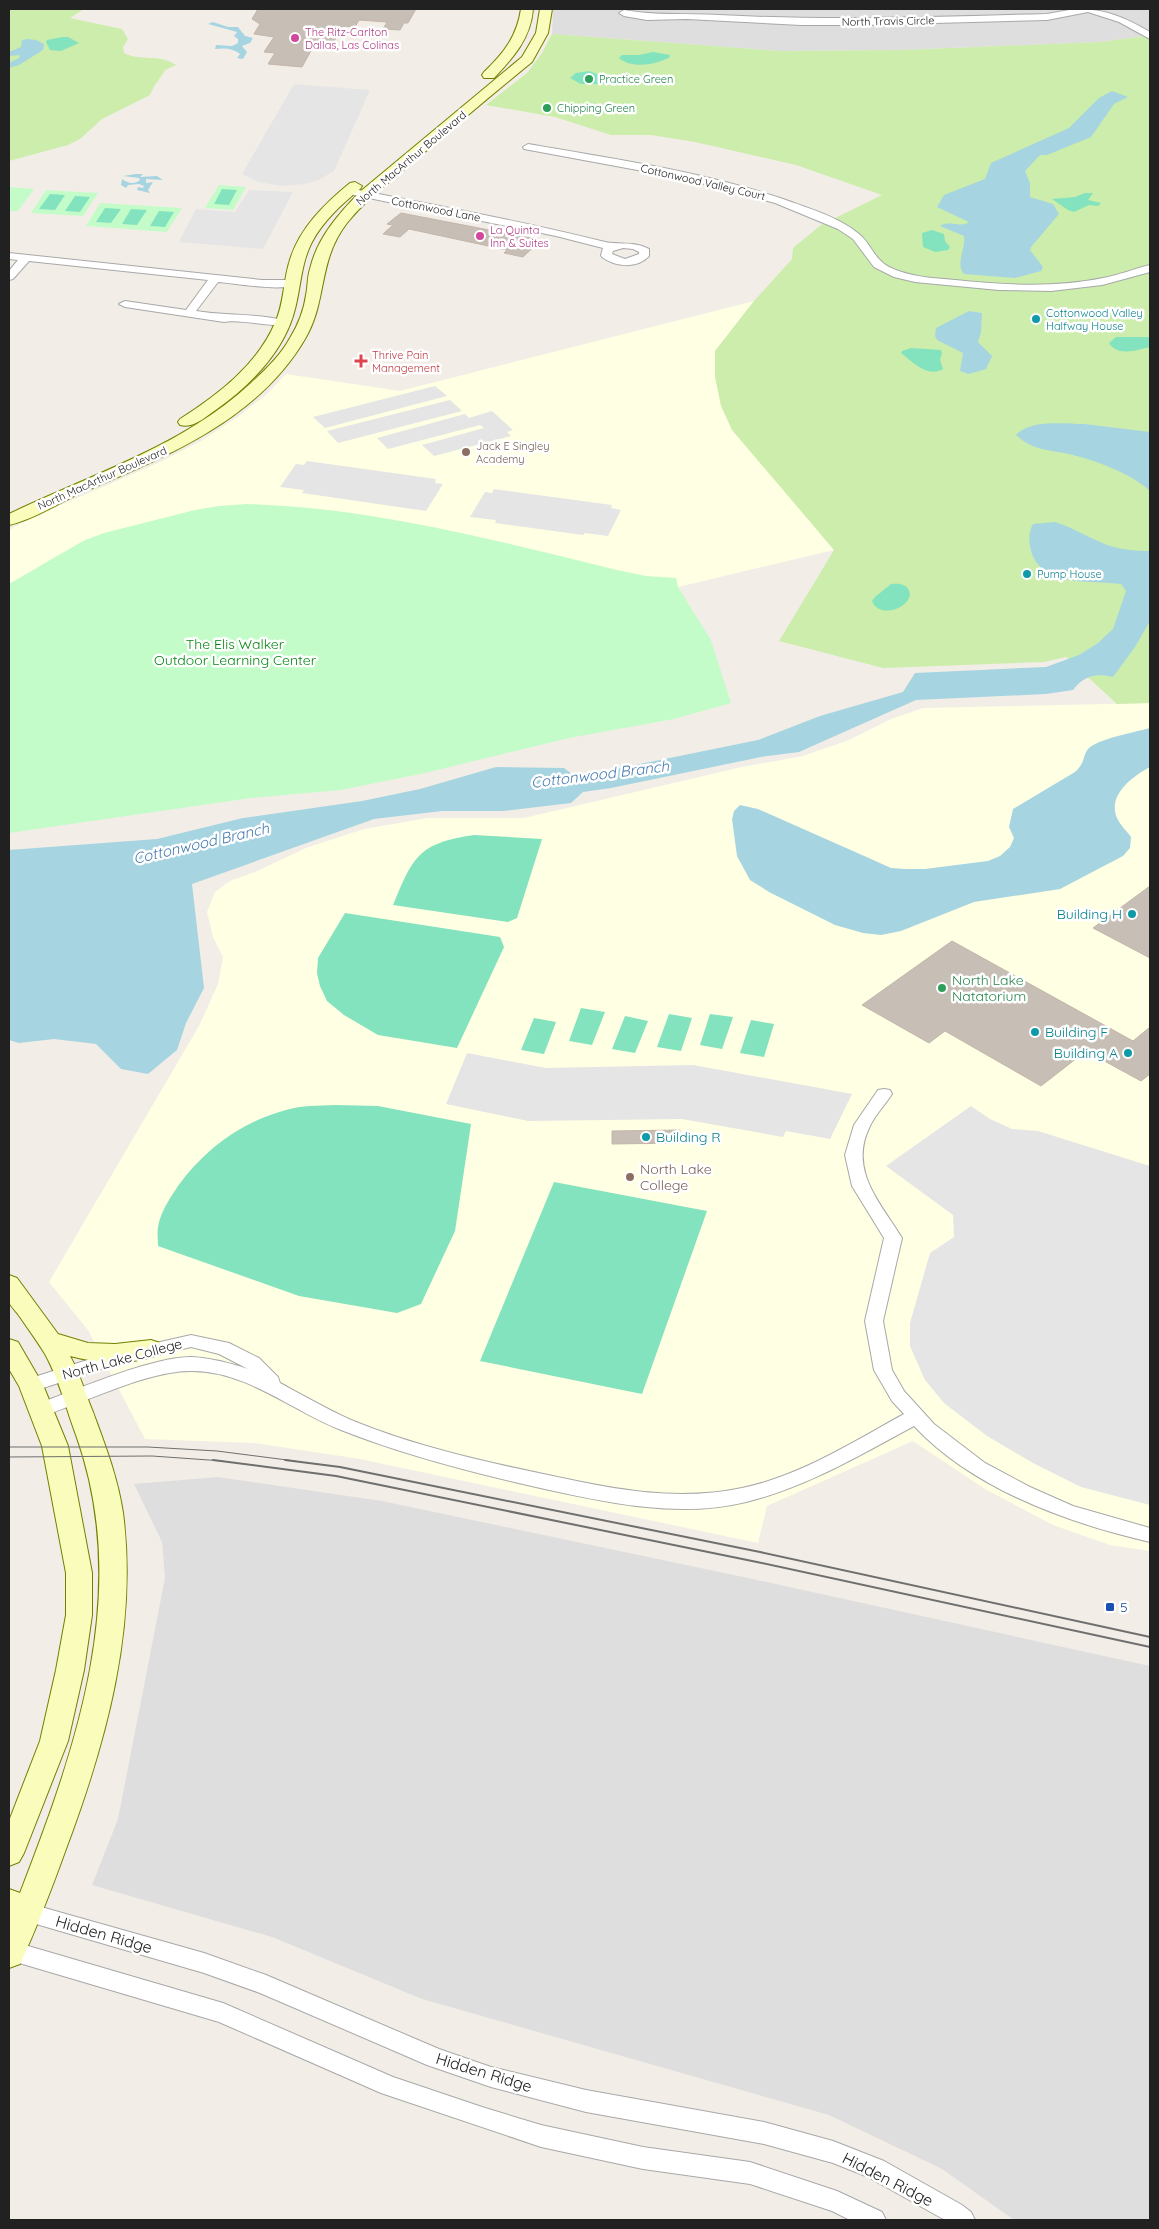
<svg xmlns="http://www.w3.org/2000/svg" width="1159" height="2229" viewBox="0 0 1159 2229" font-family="Quicksand,sans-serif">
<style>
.residential{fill:#dfdede}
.education{fill:#ffffe3}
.grass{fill:#ccedac}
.park{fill:#c4fcc9}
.pitch{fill:#83e3be}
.parking{fill:#e5e5e5}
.water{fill:#a6d4e1}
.building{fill:#c7beb6;stroke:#c4b5a9}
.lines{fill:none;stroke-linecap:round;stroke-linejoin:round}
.minor-casing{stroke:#a8a8a8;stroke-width:2}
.secondary-casing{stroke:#728000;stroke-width:2}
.minor{fill:#fff;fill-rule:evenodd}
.secondary{fill:#f9fcbb;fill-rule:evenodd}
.tram-far1{stroke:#6f6f6f;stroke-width:1}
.tram{stroke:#6f6f6f;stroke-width:2}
.hotel-dot{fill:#d1479c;stroke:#fff;stroke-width:2}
.leisure-dot{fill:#2e9e5b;stroke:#fff;stroke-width:2}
.culture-dot{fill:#0f9aa8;stroke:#fff;stroke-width:2}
.health-dot{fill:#e0444e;stroke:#fff;stroke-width:2}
.education-dot{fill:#8d6e63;stroke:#fff;stroke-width:2}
.transit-dot{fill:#1a4fb4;stroke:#fff;stroke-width:2}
.labels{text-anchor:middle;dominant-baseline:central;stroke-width:5;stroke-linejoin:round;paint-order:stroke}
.far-street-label{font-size:11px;fill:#212121;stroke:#fff}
.far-hotel-label{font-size:11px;fill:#b23c85;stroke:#fff;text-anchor:start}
.far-leisure-label{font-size:11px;fill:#27864d;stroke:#fff;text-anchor:start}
.far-culture-label{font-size:11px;fill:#0d838f;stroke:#fff;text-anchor:start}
.far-health-label{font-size:11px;fill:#be3a42;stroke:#fff;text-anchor:start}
.far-education-label{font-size:11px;fill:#785e54;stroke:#fff;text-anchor:start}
.park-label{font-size:14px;fill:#078712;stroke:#fff}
.culture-label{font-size:14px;fill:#0d838f;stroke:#fff;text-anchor:end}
.leisure-label{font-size:14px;fill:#27864d;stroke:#fff;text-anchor:start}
.education-label{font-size:14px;fill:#785e54;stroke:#fff;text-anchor:start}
.street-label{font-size:14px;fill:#212121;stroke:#fff}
.transit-label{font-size:14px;fill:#164399;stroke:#fff;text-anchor:start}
.water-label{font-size:15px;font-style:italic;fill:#457aae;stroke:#fff}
.near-street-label{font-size:16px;fill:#212121;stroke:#fff}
</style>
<rect width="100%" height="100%" fill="#f2eee7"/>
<g class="residential">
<polygon points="553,9 1150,9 1150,34 1145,36 1100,42 902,50 780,51 552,34"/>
<polygon points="218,1477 382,1501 748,1578 1150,1666 1150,2220 1014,2220 942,2169 829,2115 422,1999 272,1937 92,1885 118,1819 165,1578 162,1542 134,1484"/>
</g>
<g class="education">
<polygon points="754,301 715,351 786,491 834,550 678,587 9,593 9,530 31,518 158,463 201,441 239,416 267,394 286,374 400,391"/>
<polygon points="1150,703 1150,1551 1110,1545 1053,1525 985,1489 913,1441 767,1506 758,1543 360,1459 255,1443 145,1439 88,1330 49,1282 199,1026 218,984 223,957 213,937 207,912 215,892 230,881 255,872 306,848 364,829 428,818 524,818 742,767 803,756 849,740 891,719 923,708"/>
</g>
<g class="grass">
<path d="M9,9H84L70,18L122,29L128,39L123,47L124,53C142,62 158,53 176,65L165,70C161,78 154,84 150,95L102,119L80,139L68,145L9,161Z"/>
<polygon points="552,34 780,51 902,50 1100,42 1145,36 1150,34 1150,703 1117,704 1066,657 1044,662 883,668 779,641 834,550 732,430 721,406 715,377 715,351 754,301 792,259 793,248 821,225 882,195 796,165 695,142 651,135 611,135 555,117 486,105 527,73 542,53"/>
</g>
<g class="park">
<polygon points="219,185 246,187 233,210 205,208"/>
<polygon points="9,187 34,189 18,211 9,211"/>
<polygon points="46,190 98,193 83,216 31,213"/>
<polygon points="100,203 182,208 167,232 86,226"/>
<path d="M248,504C375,508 494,540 617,570L646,576L676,578L678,587L711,640L731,703L674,719L569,738L425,773L341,790L251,798L9,833V584L83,541L104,533L195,510L219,506Z"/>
</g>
<g class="pitch">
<polygon points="62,37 68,37 79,43 61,51 50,50 46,42 47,40"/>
<path d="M653,52L670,55V57C656,65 631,69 619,58L622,55H639Z"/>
<polygon points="589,71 618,82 619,84 581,84 570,78 576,73"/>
<polygon points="222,189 237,190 229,205 214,204"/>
<polygon points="1085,193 1093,193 1088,200 1101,203 1098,206 1089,205 1074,212 1068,210 1052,199 1075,197"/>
<polygon points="50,194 65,195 55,210 39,209"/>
<polygon points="75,196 90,197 80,212 65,211"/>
<polygon points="105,208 121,209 111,223 96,222"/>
<polygon points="131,209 147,210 137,225 122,224"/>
<polygon points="159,211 174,212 165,227 150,226"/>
<polygon points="932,230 944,234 945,241 950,247 948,250 935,252 923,247 922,233"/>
<path d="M1116,337H1150V347C1138,350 1117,357 1109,343Z"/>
<path d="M911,348L941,350L942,353L940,360L943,369C927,378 913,362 901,353L902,351Z"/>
<path d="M891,584C900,583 909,584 910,595C907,610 878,618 872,601L875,597Z"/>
<path d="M474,835L542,839L517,918L508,922L393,905C413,856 419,843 474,835Z"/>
<polygon points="345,913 500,937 504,947 457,1048 378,1035 344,1015 327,1001 320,986 317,973 318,958"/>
<polygon points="581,1008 605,1012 592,1045 569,1041"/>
<polygon points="669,1014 692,1018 681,1051 657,1047"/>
<polygon points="710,1014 733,1017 722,1049 700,1045"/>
<polygon points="625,1016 648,1021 635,1053 612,1049"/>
<polygon points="534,1018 556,1022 544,1054 521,1050"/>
<polygon points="751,1020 774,1024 764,1057 740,1053"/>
<path d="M335,1105L378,1106L471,1124L455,1231L421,1304L397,1313L299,1296L158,1246C158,1240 157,1233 158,1227C160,1213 170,1198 178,1186C205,1149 241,1122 286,1110C301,1105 319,1106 335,1105Z"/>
<polygon points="554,1182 707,1211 642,1394 480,1361"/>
</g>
<g class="parking">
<polygon points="294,84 370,90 334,171 319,180 305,184 282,186 258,182 242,174"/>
<polygon points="249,190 293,192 263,249 179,242 196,209 235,212"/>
<polygon points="435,386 447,396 325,428 313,417"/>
<polygon points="450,400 462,411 338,443 327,431"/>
<polygon points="492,411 513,430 507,432 511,436 434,456 422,445 484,428 480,425 388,449 377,438 465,414 469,418"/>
<polygon points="307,461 436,479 435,483 443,484 426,511 302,493 304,490 280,487 296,464 304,465"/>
<polygon points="494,489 612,505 611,508 621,510 608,536 585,533 583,535 495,523 496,520 470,517 485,492 492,493"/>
<polygon points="467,1053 546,1068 693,1065 852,1094 830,1139 786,1131 783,1137 682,1119 528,1121 446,1104"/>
<polygon points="971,1106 990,1119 1012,1129 1038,1131 1150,1166 1150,1505 1081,1487 1033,1463 987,1436 944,1403 925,1380 910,1346 910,1323 930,1253 954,1237 953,1215 886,1166"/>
</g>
<g class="water">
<path d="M213,22L228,27H238L245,36L253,38L250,43L242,46L247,52L243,59L237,58L240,54C232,48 224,48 215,49L216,45L232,46L238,43V39L234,36L237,32L208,24Z"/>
<polygon points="27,39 36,40 44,44 43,50 19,65 9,68 9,63 19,58 20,55 9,56 9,52 21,47 22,40"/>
<path d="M1112,91L1128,97L1114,104L1091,137L1047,155H1040L1025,171L1030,183V197L1053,204L1059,214L1031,247L1030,250L1043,267L1041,271L1015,278L964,274C955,264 966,248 964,236L940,226C949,220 960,228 969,222L937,207L944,195L985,179L991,163L1069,128L1099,98Z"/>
<path d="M136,174H143L140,177L157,176L163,180L146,179V183L153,182L148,190L150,193L137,190L138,187L143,188L144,186L139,184L128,185L126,188L121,185L122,179C127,183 134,185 140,180L139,178L123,176Z"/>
<polygon points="969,311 982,313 981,332 978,342 992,356 986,369 969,374 960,371 963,353 937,340 935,336 936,328"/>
<path d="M1084,424L1150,432V491C1132,474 1097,461 1073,455C1049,449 1035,452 1016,435C1031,419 1063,424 1084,424Z"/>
<path d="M1055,522C1074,528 1091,539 1110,546C1123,550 1137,551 1150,551V621L1135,647L1113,677C1095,673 1084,676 1073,690L1046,694L916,700L799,752L761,757L611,788L583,792L571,803L503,811H442L374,819L192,884L204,988L186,1023L177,1050L148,1074L121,1069L96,1044L54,1039L19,1043L9,1040V850L157,839L243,818L362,801L420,789L496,767L564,768L576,777L758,740L820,716L903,692L915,673L1046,667L1079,655L1098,643L1113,629L1126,591L1121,584C1092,580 1042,588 1031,551C1029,542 1028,533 1033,524Z"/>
<path d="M1150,728V767C1133,776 1107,795 1117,818C1120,825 1127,831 1131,837L1130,848L1123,856L1060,889L974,902L901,931L881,935L863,933L835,925L769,892L750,880L737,856L732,819L734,811L740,805L758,809L871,859L891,868L905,869H925L988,861L1000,856L1010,847L1014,838L1009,827L1013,809L1075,772C1086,762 1082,757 1088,749C1097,739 1136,732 1150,728Z"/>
</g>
<g class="building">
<polygon points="258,9 416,9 408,23 404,23 400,30 383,29 387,22 359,20 355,27 343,26 329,50 312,49 302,67 268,64 275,53 264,52 274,37 254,34 260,24 252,19"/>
<polygon points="401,213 541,240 523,257 504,253 507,250 409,229 400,237 383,234 393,225 387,224"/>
<polygon points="1150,886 1150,958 1093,928"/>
<polygon points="952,941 1133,1041 1150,1027 1150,1074 1141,1081 1086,1051 1041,1086 945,1031 929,1043 862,1005"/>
<polygon points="680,1130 680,1143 612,1144 612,1131"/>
</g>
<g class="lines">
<defs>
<g id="minor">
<path d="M1075,9C1106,9 1124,17 1150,32V39L1119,22L1088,12L1047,20L861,25H801L687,19L647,20L624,16L619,13L624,10C655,16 687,13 719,15C829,21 937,17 1047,14Z"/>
<path d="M528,144C614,159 701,171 783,199C808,208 839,217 859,234C871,244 874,259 889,267C909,277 933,278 955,280C1004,285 1054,288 1103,278C1119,275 1134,269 1150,265V272L1102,285L1051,291L999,290L915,282L894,277L874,267L853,239L838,229L775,203L686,179L524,149L523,147Z"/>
<path d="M348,188C433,205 518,220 601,241C619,246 631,240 649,249V256C637,269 615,267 602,257L601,255L603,248L556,236L344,193L343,191ZM623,248L633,249L639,252V254L625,259L612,254L613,251Z"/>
<path d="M9,253L262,280H293L298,283C288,293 234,283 218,282L196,311C227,316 257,313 287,321L289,323C281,330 240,318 224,322L125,307L119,304L125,301L186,310L208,280L29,261L13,279L9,280V271L18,260L9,259Z"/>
<path d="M884,1089L890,1090L892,1094C885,1105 875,1115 870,1126C848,1170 880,1202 902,1238L883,1321L892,1370L904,1391L934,1424L985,1463L1030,1487L1073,1506L1150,1528V1542C1068,1523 973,1489 914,1426C860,1455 807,1487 746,1502C677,1519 604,1502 536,1487C470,1472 404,1455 341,1430C292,1411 247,1371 192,1371C149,1370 84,1403 42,1416L36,1414L33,1409L36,1404L45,1401C84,1387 152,1357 192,1357C211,1358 230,1363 248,1369L219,1354L191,1347L104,1368L31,1392L25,1390L22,1385L25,1380L103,1355L191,1335L229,1343L259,1358L278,1377L280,1383C304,1396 327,1409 351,1420C414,1446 481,1461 548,1475C612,1489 677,1502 742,1488C800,1476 853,1442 904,1414L892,1401L874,1370L865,1321L884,1238L852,1186L845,1155L854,1125L878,1090Z"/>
<polygon points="27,1903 204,1953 266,1975 439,2049 491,2067 586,2090 764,2122 833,2141 884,2161 962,2205 971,2212 975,2220 945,2220 868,2177 833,2163 764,2144 586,2112 491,2087 427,2065 260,1993 204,1973 19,1919 16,1912 19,1905"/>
<polygon points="11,1941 223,2003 393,2077 482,2107 541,2125 643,2147 750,2162 837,2191 882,2212 886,2220 850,2220 832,2211 750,2184 643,2169 541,2147 381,2093 219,2022 9,1960 9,1942"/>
</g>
<g id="secondary">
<path d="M521,9H533C531,38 513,58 494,78H484L482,75L484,72C504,53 517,36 521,9Z"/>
<path d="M540,9H552L548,33L532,62C494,93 456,125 419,157C394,178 367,198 347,223C317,262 328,300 305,339C256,423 158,460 74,496C54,506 31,520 9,525V514C92,474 182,447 251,383C265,370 281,355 290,338C298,325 304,310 306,295C308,287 307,278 310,269C317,238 339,213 361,191L522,57L536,33Z"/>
<path d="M355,182L362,186L360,189C342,204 323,221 312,242C301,263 301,286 295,309C285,350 251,385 217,409C206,416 194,429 180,425L178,422L180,419C218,395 257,365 275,323C284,304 283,283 289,263C298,230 324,204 350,183Z"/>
<path d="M9,1275L17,1278L58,1334L88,1343L115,1344L151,1340L160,1343L163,1349L160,1355C131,1364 99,1364 70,1356C80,1374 85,1393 93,1412C105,1445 118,1478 123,1513C138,1628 106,1742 66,1849C52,1888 37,1927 20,1964L9,1968V1889L20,1893C77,1746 132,1591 76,1435C66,1408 59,1379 45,1354C37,1341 29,1330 20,1317C17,1312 11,1307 9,1302C7,1295 9,1282 9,1275Z"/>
<polygon points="9,1339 18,1342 43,1385 68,1446 92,1573 92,1615 84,1670 68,1741 24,1853 19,1862 9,1866 9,1821 40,1741 56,1670 66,1615 66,1573 42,1446 19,1386 9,1369"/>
</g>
</defs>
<use href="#minor" class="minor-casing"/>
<use href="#secondary" class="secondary-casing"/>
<use href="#minor" class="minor"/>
<use href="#secondary" class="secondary"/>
<g class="tram-far1">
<polyline points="9,1447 148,1447 217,1451 295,1461"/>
<polyline points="9,1457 152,1456 223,1461"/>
</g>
<g class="tram">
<polyline points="213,1460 336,1476 757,1562 1150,1647"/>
<polyline points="285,1460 340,1467 760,1552 1150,1637"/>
</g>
</g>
<g class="hotel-dot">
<circle cx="295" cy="38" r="5"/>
<circle cx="480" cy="236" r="5"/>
</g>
<g class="leisure-dot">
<circle cx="589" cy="79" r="5"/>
<circle cx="547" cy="108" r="5"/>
<circle cx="942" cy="988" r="5"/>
</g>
<g class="culture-dot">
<circle cx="1036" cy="319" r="5"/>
<circle cx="1027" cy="574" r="5"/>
<circle cx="1132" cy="914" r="5"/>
<circle cx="1035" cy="1032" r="5"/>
<circle cx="1128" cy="1053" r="5"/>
<circle cx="646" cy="1137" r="5"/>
</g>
<path class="health-dot" d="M358.5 353.5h5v5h5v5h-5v5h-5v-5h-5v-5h5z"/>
<g class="education-dot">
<circle cx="466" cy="452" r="5"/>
<circle cx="630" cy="1177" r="5"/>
</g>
<rect class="transit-dot" x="1105" y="1602" width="10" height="10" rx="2.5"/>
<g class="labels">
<g class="far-street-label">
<text transform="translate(888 21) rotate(-1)">North Travis Circle</text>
<text transform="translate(411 158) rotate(-40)">North MacArthur Boulevard</text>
<text transform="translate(703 182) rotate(13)">Cottonwood Valley Court</text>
<text transform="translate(436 209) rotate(11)">Cottonwood Lane</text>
<text transform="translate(102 478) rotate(-24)">North MacArthur Boulevard</text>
</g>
<g class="far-hotel-label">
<text x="305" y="32">The Ritz-Carlton<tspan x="305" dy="13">Dallas, Las Colinas</tspan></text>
<text x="490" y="230">La Quinta<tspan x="490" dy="13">Inn &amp; Suites</tspan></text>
</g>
<g class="far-leisure-label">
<text x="599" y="79">Practice Green</text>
<text x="557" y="108">Chipping Green</text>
</g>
<g class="far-culture-label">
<text x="1046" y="313">Cottonwood Valley<tspan x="1046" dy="13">Halfway House</tspan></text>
<text x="1037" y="574">Pump House</text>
</g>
<g class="far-health-label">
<text x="372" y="355">Thrive Pain<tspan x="372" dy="13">Management</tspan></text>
</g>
<g class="far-education-label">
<text x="476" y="446">Jack E Singley<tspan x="476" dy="13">Academy</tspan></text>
</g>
<g class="park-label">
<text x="235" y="644">The Elis Walker<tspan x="235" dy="16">Outdoor Learning Center</tspan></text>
</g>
<g class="culture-label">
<text x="1122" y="914">Building H</text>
<text x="1045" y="1032" text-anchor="start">Building F</text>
<text x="1118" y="1053">Building A</text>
<text x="656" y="1137" text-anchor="start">Building R</text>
</g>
<g class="leisure-label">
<text x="952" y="980">North Lake<tspan x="952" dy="16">Natatorium</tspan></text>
</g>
<g class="education-label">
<text x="640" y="1169">North Lake<tspan x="640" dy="16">College</tspan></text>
</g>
<g class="street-label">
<text transform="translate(122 1359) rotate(-15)">North Lake College</text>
</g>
<g class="transit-label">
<text x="1120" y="1607">5</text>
</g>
<g class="water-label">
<text transform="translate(600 774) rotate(-7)">Cottonwood Branch</text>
<text transform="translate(201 843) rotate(-13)">Cottonwood Branch</text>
</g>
<g class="near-street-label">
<text transform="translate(104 1934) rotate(16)">Hidden Ridge</text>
<text transform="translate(484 2072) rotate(17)">Hidden Ridge</text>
<text transform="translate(888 2179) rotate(27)">Hidden Ridge</text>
</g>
</g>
<rect width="1159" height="2229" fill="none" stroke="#212121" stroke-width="20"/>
</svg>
